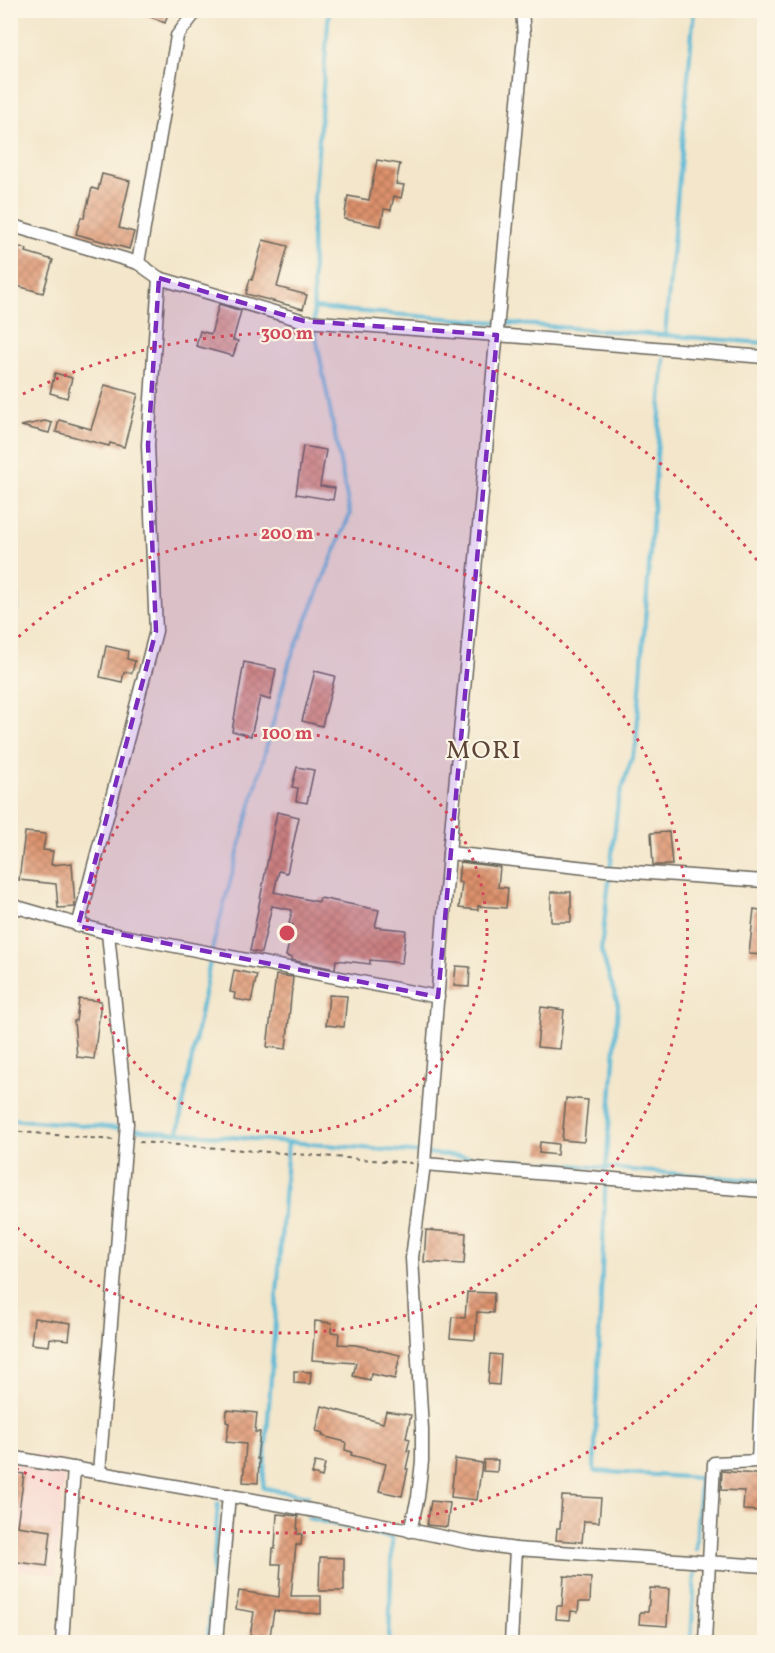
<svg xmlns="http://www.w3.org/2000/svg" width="775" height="1653" viewBox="0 0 775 1653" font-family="Vollkorn,serif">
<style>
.built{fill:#f7d0cc}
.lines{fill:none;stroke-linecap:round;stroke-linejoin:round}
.stream{stroke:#57b8d6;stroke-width:4}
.building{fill:url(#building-cross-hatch)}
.street-casing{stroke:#676359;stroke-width:15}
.path{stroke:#676359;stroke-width:2;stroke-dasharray:4.5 4.5;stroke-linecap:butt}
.street{stroke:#fff;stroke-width:12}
.marked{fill:#7b2cbf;fill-opacity:0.2;stroke:#7b2cbf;stroke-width:4.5;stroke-dasharray:12 8;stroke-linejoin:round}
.ring{fill:none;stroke:#d1495b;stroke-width:3;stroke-dasharray:3 6}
.labels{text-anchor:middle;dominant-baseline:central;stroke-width:4.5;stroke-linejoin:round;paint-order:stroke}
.quarter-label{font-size:26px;letter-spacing:1.5px;fill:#5f4538;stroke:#fcf5e5}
.centre{fill:#d1495b;stroke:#fcf5e5;stroke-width:3}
.ring-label{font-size:18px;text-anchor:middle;font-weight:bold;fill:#d1495b;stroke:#fcf5e5;stroke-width:4.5;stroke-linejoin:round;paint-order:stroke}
</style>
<defs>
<pattern id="building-cross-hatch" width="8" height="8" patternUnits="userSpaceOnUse" patternTransform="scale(1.5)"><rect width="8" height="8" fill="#dc916c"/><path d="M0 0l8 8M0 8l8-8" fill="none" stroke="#b27658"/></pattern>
</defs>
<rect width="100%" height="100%" fill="#fcf5e5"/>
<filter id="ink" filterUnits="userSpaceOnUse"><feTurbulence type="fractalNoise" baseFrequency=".0167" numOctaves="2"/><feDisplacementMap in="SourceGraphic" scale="12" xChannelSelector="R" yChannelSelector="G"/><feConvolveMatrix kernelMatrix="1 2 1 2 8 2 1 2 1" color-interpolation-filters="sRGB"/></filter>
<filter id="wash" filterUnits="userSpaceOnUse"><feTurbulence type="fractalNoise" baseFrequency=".008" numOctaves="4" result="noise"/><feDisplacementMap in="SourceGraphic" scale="24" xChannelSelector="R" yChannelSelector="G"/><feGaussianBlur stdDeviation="1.35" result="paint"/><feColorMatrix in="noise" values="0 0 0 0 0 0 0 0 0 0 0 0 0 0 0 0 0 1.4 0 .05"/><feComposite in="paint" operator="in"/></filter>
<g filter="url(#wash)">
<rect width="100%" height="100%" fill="#f3e6ca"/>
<polygon class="built" points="11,1450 66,1460 56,1575 11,1569"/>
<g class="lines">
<g class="stream">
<polyline points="314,308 764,343"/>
<polyline points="665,335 694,10"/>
<polyline points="664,359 636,745 618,801 601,950 618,1005 606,1168 594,1471 700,1478 696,1550"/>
<polyline points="10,468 17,609 10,615"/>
<polyline points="10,1119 764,1181"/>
<polyline points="178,1133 213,945 290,660 350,514 314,326 312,229 329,10"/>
<polyline points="288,1142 263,1488 308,1496"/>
<polyline points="308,1518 392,1538 389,1642"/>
<polyline points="208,1642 218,1503"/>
<polyline points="691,1642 695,1570"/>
</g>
</g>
<g id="blocks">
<g class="building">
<polygon points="135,10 169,10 165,23"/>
<polygon points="377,160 400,164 396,184 404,185 401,198 394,196 391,210 384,209 381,226 344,219 348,196 369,200"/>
<polygon points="102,174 130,181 119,228 134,232 129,249 76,234 81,217 84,218 92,188 98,190"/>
<polygon points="263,240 288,246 277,287 307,295 303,309 246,294 250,279 252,280"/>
<polygon points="13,245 27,249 26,252 53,260 43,293 10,284 10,252"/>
<polygon points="219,304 241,311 233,340 238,341 233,356 196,346 200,331 211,334"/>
<polygon points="55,373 72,378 67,398 50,393"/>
<polygon points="105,385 138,394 124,447 110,443 109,446 56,432 59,420 91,429"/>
<polygon points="45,421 52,423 49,433 21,426"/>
<polygon points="303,446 326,450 320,486 335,488 333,500 296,494"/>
<polygon points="106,646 128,651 127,659 135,661 132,673 124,672 122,682 100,677"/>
<polygon points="244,662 276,669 270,700 260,697 251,736 232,731"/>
<polygon points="315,671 335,676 322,726 302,721"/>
<polygon points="297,767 314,770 307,803 296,801 298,788 292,787"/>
<polygon points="277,812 299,817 287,873 279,871 274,892 319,902 320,898 379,910 375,927 406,930 402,963 370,960 370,964 336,960 335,969 291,960 292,958 286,956 293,925 289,924 292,910 272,906 261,953 250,951"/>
<polygon points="25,832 46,834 43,850 53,851 51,865 72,863 75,907 58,908 56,884 19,880"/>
<polygon points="669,832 672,865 653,865 651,833"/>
<polygon points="460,862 500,867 498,887 508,888 506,908 478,906 478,910 459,908 462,883 458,882"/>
<rect x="551" y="892" width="20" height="30"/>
<polygon points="754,909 765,911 765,955 749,954"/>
<polygon points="456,966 470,967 469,987 454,986"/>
<polygon points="234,970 257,975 251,1002 234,999 235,993 230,992"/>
<polygon points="276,975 293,977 286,1049 267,1047"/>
<polygon points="329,995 347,996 344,1027 326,1025"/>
<polygon points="79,999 101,1001 94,1059 77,1057 74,1021 76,1021"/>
<polygon points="541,1007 564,1010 560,1049 537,1047"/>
<polygon points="566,1098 588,1100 584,1142 562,1140"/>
<polygon points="540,1142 558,1144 557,1155 539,1153"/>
<polygon points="426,1230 466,1233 464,1264 424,1262"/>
<polygon points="467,1292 494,1293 493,1313 477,1312 475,1340 450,1338 452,1317 465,1318"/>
<polygon points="34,1318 71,1323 69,1340 50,1338 49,1346 31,1344"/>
<polygon points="315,1321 332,1323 331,1332 339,1333 338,1344 356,1345 400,1355 395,1379 371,1374 370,1380 353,1376 356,1363 312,1360"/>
<polygon points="490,1354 501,1355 499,1385 488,1384"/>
<polygon points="294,1371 311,1372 310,1384 294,1383"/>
<polygon points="322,1406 383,1423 386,1411 411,1415 406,1438 410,1439 407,1451 410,1451 406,1469 408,1469 402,1496 379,1491 386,1464 351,1455 352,1452 345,1450 346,1442 322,1436 323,1433 316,1431"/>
<polygon points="227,1410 257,1413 255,1432 260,1432 257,1459 259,1459 258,1483 243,1482 246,1444 226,1442 229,1423 226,1422"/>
<polygon points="455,1459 482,1463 477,1500 451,1497"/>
<polygon points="484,1460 498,1460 497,1472 483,1471"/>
<polygon points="315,1462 325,1464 322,1477 312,1474"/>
<polygon points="722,1471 765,1475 763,1511 743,1510 744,1491 721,1490"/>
<polygon points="10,1472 24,1474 17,1526 51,1531 47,1566 10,1561"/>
<polygon points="562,1496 601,1498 599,1522 584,1521 582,1542 556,1540 557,1528 560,1528"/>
<polygon points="431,1501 450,1503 447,1527 427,1525"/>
<polygon points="277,1514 298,1516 297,1534 302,1534 301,1545 296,1545 291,1596 321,1596 321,1614 274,1611 269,1642 249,1642 254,1612 236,1609 239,1591 279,1597 281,1564 272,1564 273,1548 275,1548"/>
<polygon points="320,1557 344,1558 344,1591 319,1591"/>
<polygon points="564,1576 591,1578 590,1602 579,1602 578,1612 571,1611 570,1620 556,1619 557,1606 562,1606"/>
<polygon points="650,1588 669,1589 667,1626 639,1624 640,1612 648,1612"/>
</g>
</g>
</g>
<g filter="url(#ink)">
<use href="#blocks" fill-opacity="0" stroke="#676359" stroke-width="1.5"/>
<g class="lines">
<defs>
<g id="street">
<polyline points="10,225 138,263 159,278 304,321 497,335 764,357"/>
<polyline points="138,263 177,36 197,10"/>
<polyline points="449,853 605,870 764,881"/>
<polyline points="10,905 108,933 438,997"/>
<polyline points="78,926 156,631 148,445 159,278"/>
<polyline points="424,1164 764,1191"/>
<polyline points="10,1457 316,1511 473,1543 516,1549 764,1566"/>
<polyline points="99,1473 127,1123 108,933"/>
<polyline points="410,1531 418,1497 422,1461 422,1429 412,1258 424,1164 449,853 524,36 522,10"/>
<polyline points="62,1642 74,1468"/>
<polyline points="216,1642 229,1495"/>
<polyline points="511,1642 516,1549"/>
<polyline points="705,1642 714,1463 758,1461 764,1327"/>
</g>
</defs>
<use href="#street" class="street-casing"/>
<g class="path">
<polyline points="10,1131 113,1140"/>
<polyline points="139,1142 412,1163"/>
</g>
<use href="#street" class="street"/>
</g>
</g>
<path class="marked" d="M159,278L304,321L497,335L438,997L78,926L156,631L148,445Z"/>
<g class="ring">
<circle cx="287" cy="933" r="200"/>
<path d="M12 643A400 400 0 1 1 12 1223"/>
<path d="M763 1298A600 600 0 0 1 15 1468M15 398A600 600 0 0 1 763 568"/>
</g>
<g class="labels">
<g class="quarter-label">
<text x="484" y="751">MORI</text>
</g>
</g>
<circle cx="287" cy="933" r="9" class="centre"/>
<g class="ring-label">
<text x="287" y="339">300 m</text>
<text x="287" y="539">200 m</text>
<text x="287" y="739">100 m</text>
</g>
<rect width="775" height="1653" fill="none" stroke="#fcf5e5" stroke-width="36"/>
</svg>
